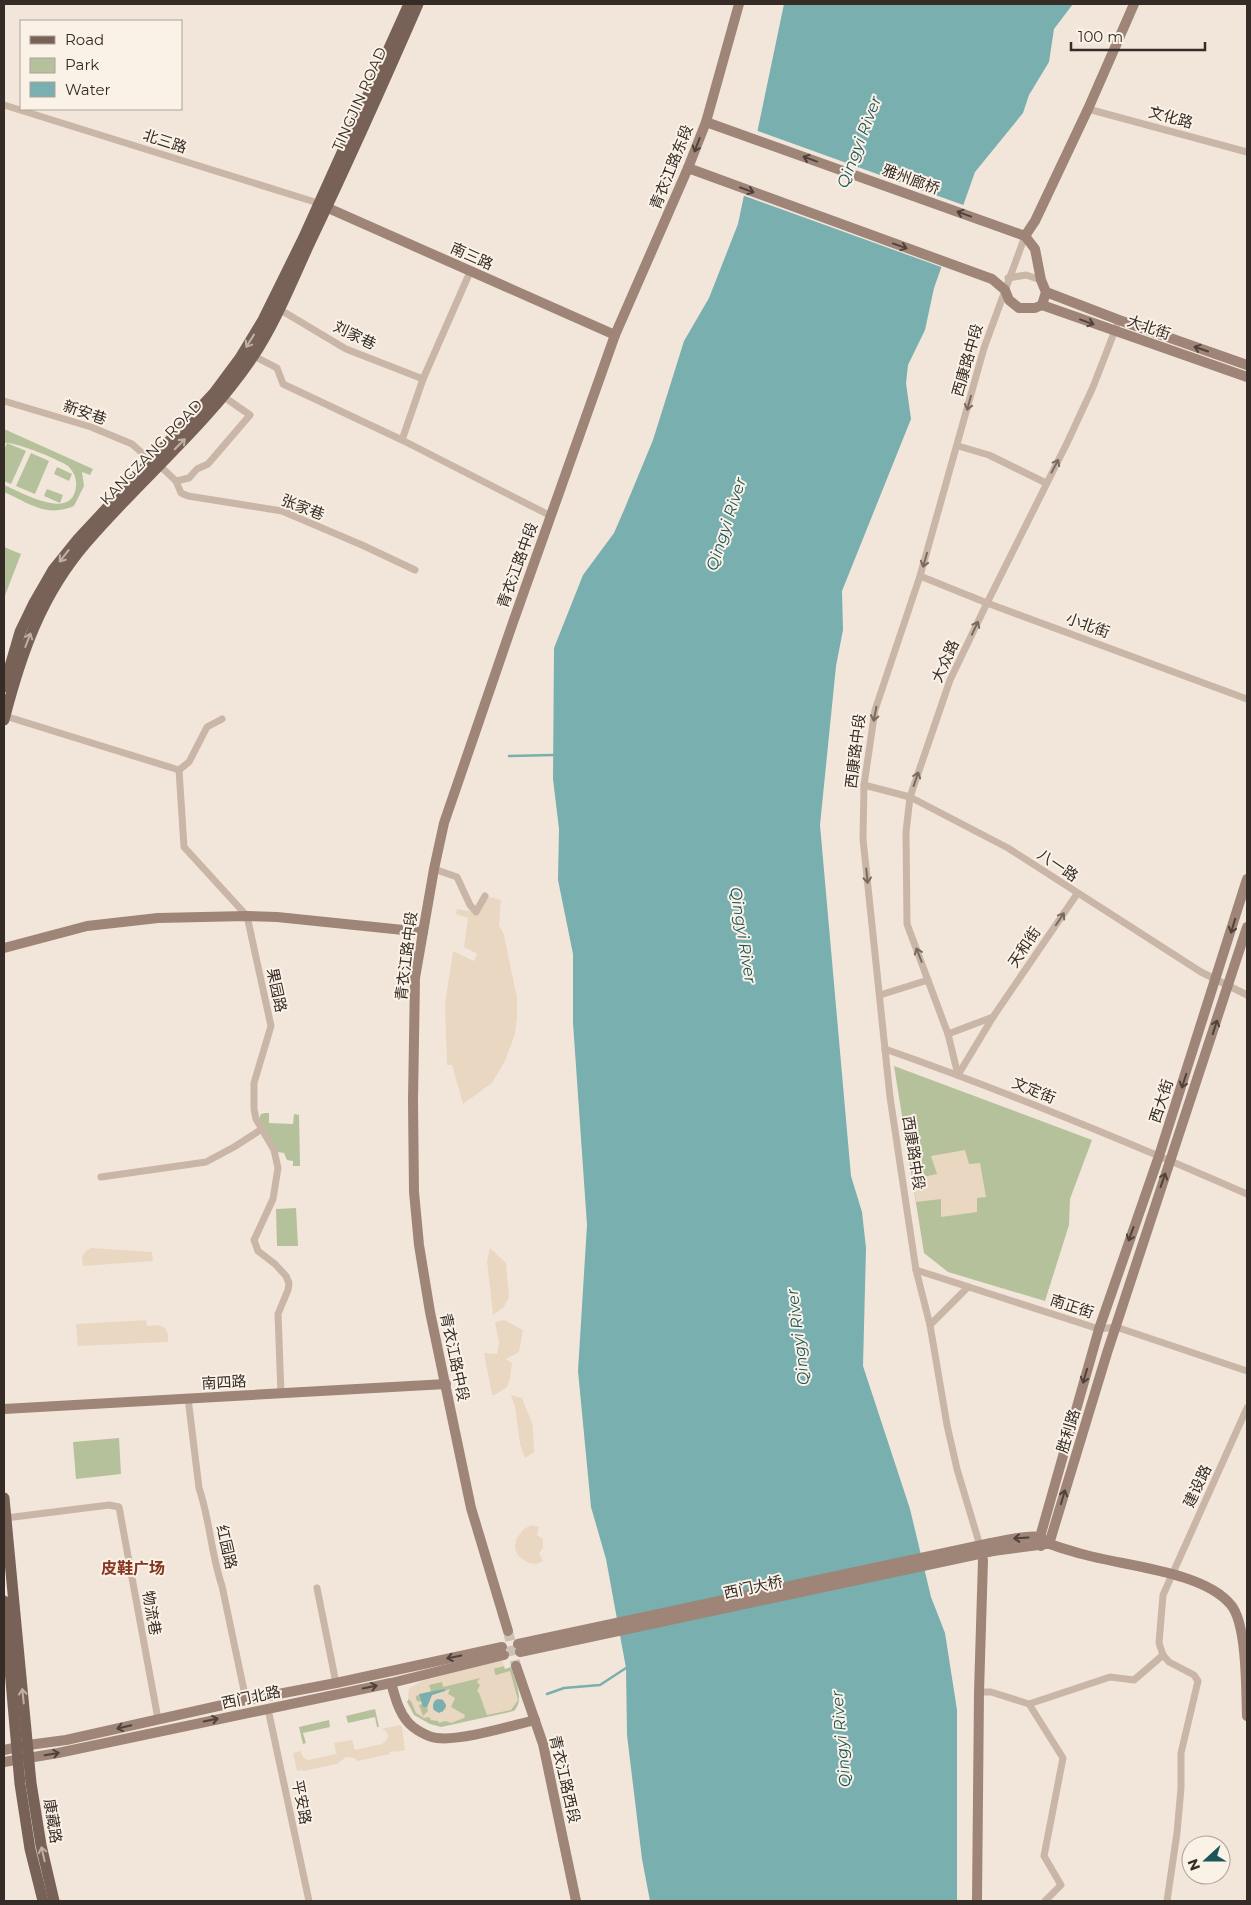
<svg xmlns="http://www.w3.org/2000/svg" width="1251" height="1905" viewBox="0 0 1251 1905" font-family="Montserrat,'Noto Sans SC',sans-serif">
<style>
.green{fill:#b5c19b}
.plaza{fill:#ead7c1;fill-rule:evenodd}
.water{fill:#79afaf}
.pier{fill:#f2e6db}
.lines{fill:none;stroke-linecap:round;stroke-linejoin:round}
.stream{stroke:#79afaf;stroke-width:2.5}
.secondary-tunnel{stroke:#ccc1b7;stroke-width:10;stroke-dasharray:10 5;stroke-linecap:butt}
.street{stroke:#cab6a6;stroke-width:7}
.secondary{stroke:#9e8578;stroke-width:10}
.primary{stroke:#786258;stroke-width:11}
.secondary-bridge{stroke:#9e8578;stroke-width:10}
.oneway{stroke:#50423b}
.oneway2{stroke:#c0b1a7}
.oneway3{stroke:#796a60}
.labels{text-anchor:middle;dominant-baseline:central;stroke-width:4;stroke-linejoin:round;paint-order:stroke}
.street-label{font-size:15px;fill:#362c27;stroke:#faf1e7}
.water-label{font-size:16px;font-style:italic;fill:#1c5658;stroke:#faf1e7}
.neighbourhood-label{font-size:16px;font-weight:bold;fill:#863520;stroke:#faf1e7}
</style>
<rect width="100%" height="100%" fill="#f2e6db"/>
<g class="green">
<path d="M4,429L93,469L90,475L82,472L84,486L74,506C46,518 29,503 4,492V485C21,492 72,522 76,487C77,479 74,472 68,466C60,460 13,441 4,443Z"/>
<polygon points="7,443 26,451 11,484 4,481 4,450"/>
<polygon points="31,453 49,461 35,494 16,486"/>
<polygon points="57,467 72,474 69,481 54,474"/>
<polygon points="47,489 63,495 60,503 44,496"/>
<polygon points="4,547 21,554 4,598"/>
<polygon points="894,1066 1092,1140 1070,1199 1069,1225 1045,1301 948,1272 924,1253"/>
<polygon points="265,1113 269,1113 269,1123 293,1124 294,1114 299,1115 300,1166 293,1166 293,1161 287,1160 284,1153 278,1152 259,1119 261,1114"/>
<polygon points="296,1208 298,1246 277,1246 276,1209"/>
<polygon points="119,1438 121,1474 76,1479 73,1442"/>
<path d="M504,1666L505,1669L511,1667C515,1681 525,1700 514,1711L441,1727L430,1724L414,1715L407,1702L412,1693L419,1687Z"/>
<polygon points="375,1709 379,1727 377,1727 375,1717 348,1723 346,1716"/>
<polygon points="329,1720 330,1727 303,1733 306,1743 303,1744 299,1727"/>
</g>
<g class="plaza">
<polygon points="485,896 501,900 499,925 504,935 517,998 517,1016 515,1034 505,1061 492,1083 463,1104 452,1065 447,1065 445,1004 453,951 474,961 477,954 464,947 468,918 456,914 457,909 476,912"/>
<polygon points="965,1150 969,1164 980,1163 986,1197 977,1198 977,1212 941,1217 941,1199 916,1202 913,1179 937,1174 931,1156"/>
<polygon points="91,1248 152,1252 153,1261 83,1266 82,1256 87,1250"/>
<polygon points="490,1248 506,1263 509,1297 504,1307 493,1315 487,1261"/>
<polygon points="146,1320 147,1326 158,1325 165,1328 168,1334 168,1342 78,1346 76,1324"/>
<polygon points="504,1320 523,1330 519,1352 506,1359 512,1363 510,1378 507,1387 495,1395 492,1395 484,1353 497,1354 499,1343 495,1322"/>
<polygon points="511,1395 522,1398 533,1426 534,1452 525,1458 520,1444 515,1407"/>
<polygon points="531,1525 539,1527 537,1535 543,1539 543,1548 539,1553 543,1561 536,1564 529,1563 522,1559 517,1554 515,1547 516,1539 524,1529"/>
<path d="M502,1660L504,1666L494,1668L495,1674L496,1675L510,1671L518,1700L511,1710L487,1715L479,1693L477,1691L480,1685L477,1682L480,1678L443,1687L442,1682L429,1685L431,1691L416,1696V1699L418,1702L421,1701L422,1704L419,1705L423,1716L428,1711L427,1707L432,1695L450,1689L448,1694L455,1698L451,1707L465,1715L464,1718L451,1723L445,1721L439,1723L438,1721L431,1720L429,1717L424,1718L416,1713L411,1701L408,1699L409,1688L422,1681ZM441,1699L446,1704V1708L442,1712L435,1711L433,1708Z"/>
<polygon points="399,1725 402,1727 405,1750 396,1752 395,1751 390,1752 390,1754 358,1761 354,1758 346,1757 337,1764 303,1771 302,1770 297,1771 293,1753 300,1751 304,1758 308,1760 336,1754 334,1743 352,1740 355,1750 382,1744 386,1741 388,1737 387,1732 382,1729"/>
</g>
<g class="water">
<polygon points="784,4 1073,4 1054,29 1049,62 1029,95 1023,113 975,172 934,288 925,330 908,365 906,383 911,419 842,591 843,630 836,666 820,825 851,1176 862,1212 866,1248 863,1366 910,1509 931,1597 945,1633 957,1710 957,1901 650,1901 642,1859 627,1735 626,1668 606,1559 591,1507 578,1371 587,1225 573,1023 573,954 558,880 559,829 553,779 554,648 583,575 614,533 624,510 653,440 684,341 709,298 738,224"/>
<polygon points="445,1689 445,1691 432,1695 427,1707 423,1707 419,1694"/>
<path d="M438,1699L443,1700L446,1706L443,1711L439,1713L434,1710C432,1705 433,1701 438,1699Z"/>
</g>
<polygon class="pier" points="755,130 966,206 944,268 742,195"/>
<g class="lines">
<g class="stream">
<polyline points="509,756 553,755"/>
<polyline points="547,1694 564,1688 600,1685 626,1668"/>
</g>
<polyline class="secondary-tunnel" points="508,1631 516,1666"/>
<g class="street">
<polyline points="4,105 318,203"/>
<polyline points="1088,109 1247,152"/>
<polyline points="1008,278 1026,275 1041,280"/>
<polyline points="279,309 346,349 423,379"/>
<polyline points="254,356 277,368 283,384 402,440 551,516"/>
<polyline points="4,401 91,427 132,444 151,461"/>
<polyline points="402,440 423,379 470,272"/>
<polyline points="958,446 989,455 1046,483"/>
<polyline points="159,465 176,481 181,493 188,496 282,511 362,545 415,570"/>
<polyline points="176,481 189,478 197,469 208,464 250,415 224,397"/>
<polyline points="920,576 987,603 1247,699"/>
<polyline points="5,716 179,770"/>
<polyline points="179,770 184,847 247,916 271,1026 254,1083 254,1109 256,1119 274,1150 278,1168 273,1199 254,1240 258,1251 275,1264 286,1276 289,1283 288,1290 278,1314 281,1394"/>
<polyline points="179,770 189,762 207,727 222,719"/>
<polyline points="864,785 910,797 1008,848 1201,972 1247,995"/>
<polyline points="434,869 457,877 470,905 476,912 485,896"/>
<polyline points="880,995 928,980"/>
<polyline points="948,1034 993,1017"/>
<path d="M885,1049C1008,1092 1128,1142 1247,1194"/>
<polyline points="958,1075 948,1034 907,924 906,832 910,797 950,680 987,603 1067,443 1093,387 1119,320"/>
<polyline points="958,1075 993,1017 1077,894"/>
<polyline points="101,1177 206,1162 234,1147 262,1129"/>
<polyline points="916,1270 1099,1329 1116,1327 1247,1371"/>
<polyline points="930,1325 968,1287"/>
<path d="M188,1398L199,1488C210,1520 211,1554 222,1586L246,1700"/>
<polyline points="6,1518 109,1505 119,1507 158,1719"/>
<polyline points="981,1549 957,1469 947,1425 930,1325 916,1270 890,1097 863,839 864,785 875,710 920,576 984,348 1025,236"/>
<polyline points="317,1588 336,1683"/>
<polyline points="979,1692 991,1692 1029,1704 1063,1758 1044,1856 1061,1885 1045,1901"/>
<polyline points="1029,1704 1110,1677 1134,1680 1163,1655"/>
<polyline points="268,1709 309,1901"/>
<polyline points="1167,1901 1177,1833 1181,1788 1181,1753 1198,1681 1194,1675 1169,1662 1163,1655 1159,1643 1163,1595 1247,1408"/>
</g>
<g class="secondary">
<polyline points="688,168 992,279 1005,290 1009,300 1019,308 1035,308 1042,305 1046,292 1041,280 1035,249 1025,236 706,122"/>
<polyline points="319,204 615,335"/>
<polyline points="1025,236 1035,221 1088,109 1134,4"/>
<polyline points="1046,292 1119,320 1247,365"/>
<polyline points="1042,305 1247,377"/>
<polyline points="4,948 87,926 158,918 247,916 277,917 423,932"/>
<polyline points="4,1409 446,1384"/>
<path d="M991,1543C1003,1541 1029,1534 1040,1537C1043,1538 1046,1542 1050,1544C1060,1548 1072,1551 1082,1554C1123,1566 1204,1571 1231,1605C1247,1624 1246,1689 1247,1716"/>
<polyline points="1049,1544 1107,1353 1247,927"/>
<polyline points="1041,1546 1040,1537 1099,1329 1159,1156 1247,879"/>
<polyline points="993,1551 1046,1544"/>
<polyline points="508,1631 471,1508 430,1312 419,1245 414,1192 413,1101 415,978 434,869 444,823 511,628 615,335 688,168 706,122 739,4"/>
<polyline points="516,1666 543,1744 576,1901"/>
<path d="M391,1683C395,1696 398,1710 407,1721C413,1729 428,1737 437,1738C462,1741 510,1726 535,1720"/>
<polyline points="4,1750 28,1745 66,1740 236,1702 336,1683 502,1647"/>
<polyline points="4,1762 58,1753 391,1683 504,1655"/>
<polyline points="977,1901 979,1692 983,1560"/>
</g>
<g class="primary">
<polyline points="4,687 20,632 34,603 53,570 78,539 214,393 240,358 263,320 303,239 409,4"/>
<path d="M4,720C21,654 41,595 87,542C141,479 205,427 252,358C276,323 294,276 312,238C349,160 384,82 418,4"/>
<polyline points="4,1498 31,1783 41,1845 54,1901"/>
<polyline points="4,1601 20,1784 30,1849 43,1901"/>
</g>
<g class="secondary-bridge">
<polyline points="518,1644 991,1543"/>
<polyline points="520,1652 993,1551"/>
</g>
</g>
<defs><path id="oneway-shaft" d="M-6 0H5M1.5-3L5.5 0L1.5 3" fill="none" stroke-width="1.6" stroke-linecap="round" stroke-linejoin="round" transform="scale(1.25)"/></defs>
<g class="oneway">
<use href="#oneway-shaft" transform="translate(697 145) rotate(111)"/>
<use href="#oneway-shaft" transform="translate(810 159) rotate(-160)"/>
<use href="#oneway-shaft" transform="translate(747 190) rotate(20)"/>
<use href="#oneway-shaft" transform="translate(964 214) rotate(-160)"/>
<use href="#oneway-shaft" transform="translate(900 246) rotate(20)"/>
<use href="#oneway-shaft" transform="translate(1087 322) rotate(20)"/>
<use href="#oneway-shaft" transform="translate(1201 349) rotate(-161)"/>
<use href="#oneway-shaft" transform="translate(1233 926) rotate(107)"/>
<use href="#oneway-shaft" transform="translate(1215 1027) rotate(-72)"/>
<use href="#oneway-shaft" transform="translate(1184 1081) rotate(108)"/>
<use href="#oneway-shaft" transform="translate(1163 1180) rotate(-71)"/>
<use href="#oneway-shaft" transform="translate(1131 1234) rotate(110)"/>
<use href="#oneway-shaft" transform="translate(1085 1376) rotate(106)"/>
<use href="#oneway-shaft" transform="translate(1063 1497) rotate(-73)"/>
<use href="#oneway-shaft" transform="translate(1021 1538) rotate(176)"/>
<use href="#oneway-shaft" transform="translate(454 1657) rotate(168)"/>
<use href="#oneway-shaft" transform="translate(370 1687) rotate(-12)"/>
<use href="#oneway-shaft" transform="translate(211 1720) rotate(-12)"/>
<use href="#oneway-shaft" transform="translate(124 1727) rotate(167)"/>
<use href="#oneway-shaft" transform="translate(52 1754) rotate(-10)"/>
</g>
<g class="oneway2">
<use href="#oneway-shaft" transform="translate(250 341) rotate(122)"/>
<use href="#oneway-shaft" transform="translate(180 444) rotate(-45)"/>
<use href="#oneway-shaft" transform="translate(64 556) rotate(128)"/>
<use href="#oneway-shaft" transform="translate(28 640) rotate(-69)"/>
<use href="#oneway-shaft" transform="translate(23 1696) rotate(-96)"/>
<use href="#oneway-shaft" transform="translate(43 1854) rotate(-103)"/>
</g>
<g class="oneway3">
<use href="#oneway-shaft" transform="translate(969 403) rotate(105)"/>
<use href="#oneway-shaft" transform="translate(1055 466) rotate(-62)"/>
<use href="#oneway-shaft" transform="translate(925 560) rotate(106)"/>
<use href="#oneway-shaft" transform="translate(975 628) rotate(-65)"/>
<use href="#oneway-shaft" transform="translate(875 714) rotate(101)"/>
<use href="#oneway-shaft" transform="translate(916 779) rotate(-71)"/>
<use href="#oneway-shaft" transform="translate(867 876) rotate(84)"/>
<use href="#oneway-shaft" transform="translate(1060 919) rotate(-56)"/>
<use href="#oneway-shaft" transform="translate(919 955) rotate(-111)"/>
</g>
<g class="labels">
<g class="street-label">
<text transform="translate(359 99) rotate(-66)">TINGJIN ROAD</text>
<text transform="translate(1171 117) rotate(15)">文化路</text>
<text transform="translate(165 141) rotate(18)">北三路</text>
<text transform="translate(671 167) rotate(-68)">青衣江路东段</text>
<text transform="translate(911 179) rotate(20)">雅州廊桥</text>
<text transform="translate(472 256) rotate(24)">南三路</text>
<text transform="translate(1149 327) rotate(19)">大北街</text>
<text transform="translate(355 335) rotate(26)">刘家巷</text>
<text transform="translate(967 360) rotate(-74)">西康路中段</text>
<text transform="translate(85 412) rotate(19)">新安巷</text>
<text transform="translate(151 452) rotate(-46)">KANGZANG ROAD</text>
<text transform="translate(303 507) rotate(21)">张家巷</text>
<text transform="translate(517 565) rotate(-70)">青衣江路中段</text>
<text transform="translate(1088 625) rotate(20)">小北街</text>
<text transform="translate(945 661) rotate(-66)">大众路</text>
<text transform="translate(855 751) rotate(-83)">西康路中段</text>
<text transform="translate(1058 865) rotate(34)">八一路</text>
<text transform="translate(1024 947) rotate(-56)">天和街</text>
<text transform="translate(406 956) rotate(-83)">青衣江路中段</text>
<text transform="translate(277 990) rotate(78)">果园路</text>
<text transform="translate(1034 1090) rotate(22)">文定街</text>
<text transform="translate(1161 1101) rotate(-72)">西大街</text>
<text transform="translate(914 1153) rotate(81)">西康路中段</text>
<text transform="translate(1072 1306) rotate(18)">南正街</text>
<text transform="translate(455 1357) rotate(78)">青衣江路中段</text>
<text transform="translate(224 1382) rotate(-3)">南四路</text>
<text transform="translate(1068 1431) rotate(-73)">胜利路</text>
<text transform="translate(1197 1486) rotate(-65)">建设路</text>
<text transform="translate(227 1547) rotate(77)">红园路</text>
<text transform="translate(753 1587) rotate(-12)">西门大桥</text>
<text transform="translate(152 1613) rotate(80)">物流巷</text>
<text transform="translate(251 1697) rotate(-12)">西门北路</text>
<text transform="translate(565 1779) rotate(77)">青衣江路西段</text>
<text transform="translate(302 1802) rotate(79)">平安路</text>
<text transform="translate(53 1821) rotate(81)">康藏路</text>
</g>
<g class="water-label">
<text transform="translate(859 142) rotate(-69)">Qingyi River</text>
<text transform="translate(726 524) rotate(-72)">Qingyi River</text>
<text transform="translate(743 935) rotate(81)">Qingyi River</text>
<text transform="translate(798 1337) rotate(-97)">Qingyi River</text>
<text transform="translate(841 1739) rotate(-95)">Qingyi River</text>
</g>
<g class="neighbourhood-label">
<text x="133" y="1568">皮鞋广场</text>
</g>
</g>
<rect width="1251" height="1905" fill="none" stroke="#362c27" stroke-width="10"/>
<rect x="20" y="20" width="162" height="90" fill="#faf1e7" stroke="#aca29a"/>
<rect x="30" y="36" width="25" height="8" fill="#786258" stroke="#aca29a"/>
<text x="65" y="45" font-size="15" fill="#362c27">Road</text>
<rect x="30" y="58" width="25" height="15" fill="#b5c19b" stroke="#aca29a"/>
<text x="65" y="70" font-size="15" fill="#362c27">Park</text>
<rect x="30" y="82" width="25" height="15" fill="#79afaf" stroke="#aca29a"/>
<text x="65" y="95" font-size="15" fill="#362c27">Water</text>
<g transform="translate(1206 1860) rotate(249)"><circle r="24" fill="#faf1e7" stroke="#aca29a"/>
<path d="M0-4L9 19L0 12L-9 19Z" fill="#1c5658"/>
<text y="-8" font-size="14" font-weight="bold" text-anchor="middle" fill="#362c27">N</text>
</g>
<path d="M1071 42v8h134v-8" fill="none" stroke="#362c27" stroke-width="2.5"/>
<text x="1078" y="42" font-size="15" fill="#362c27" stroke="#faf1e7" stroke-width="4" paint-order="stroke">100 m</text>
</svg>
